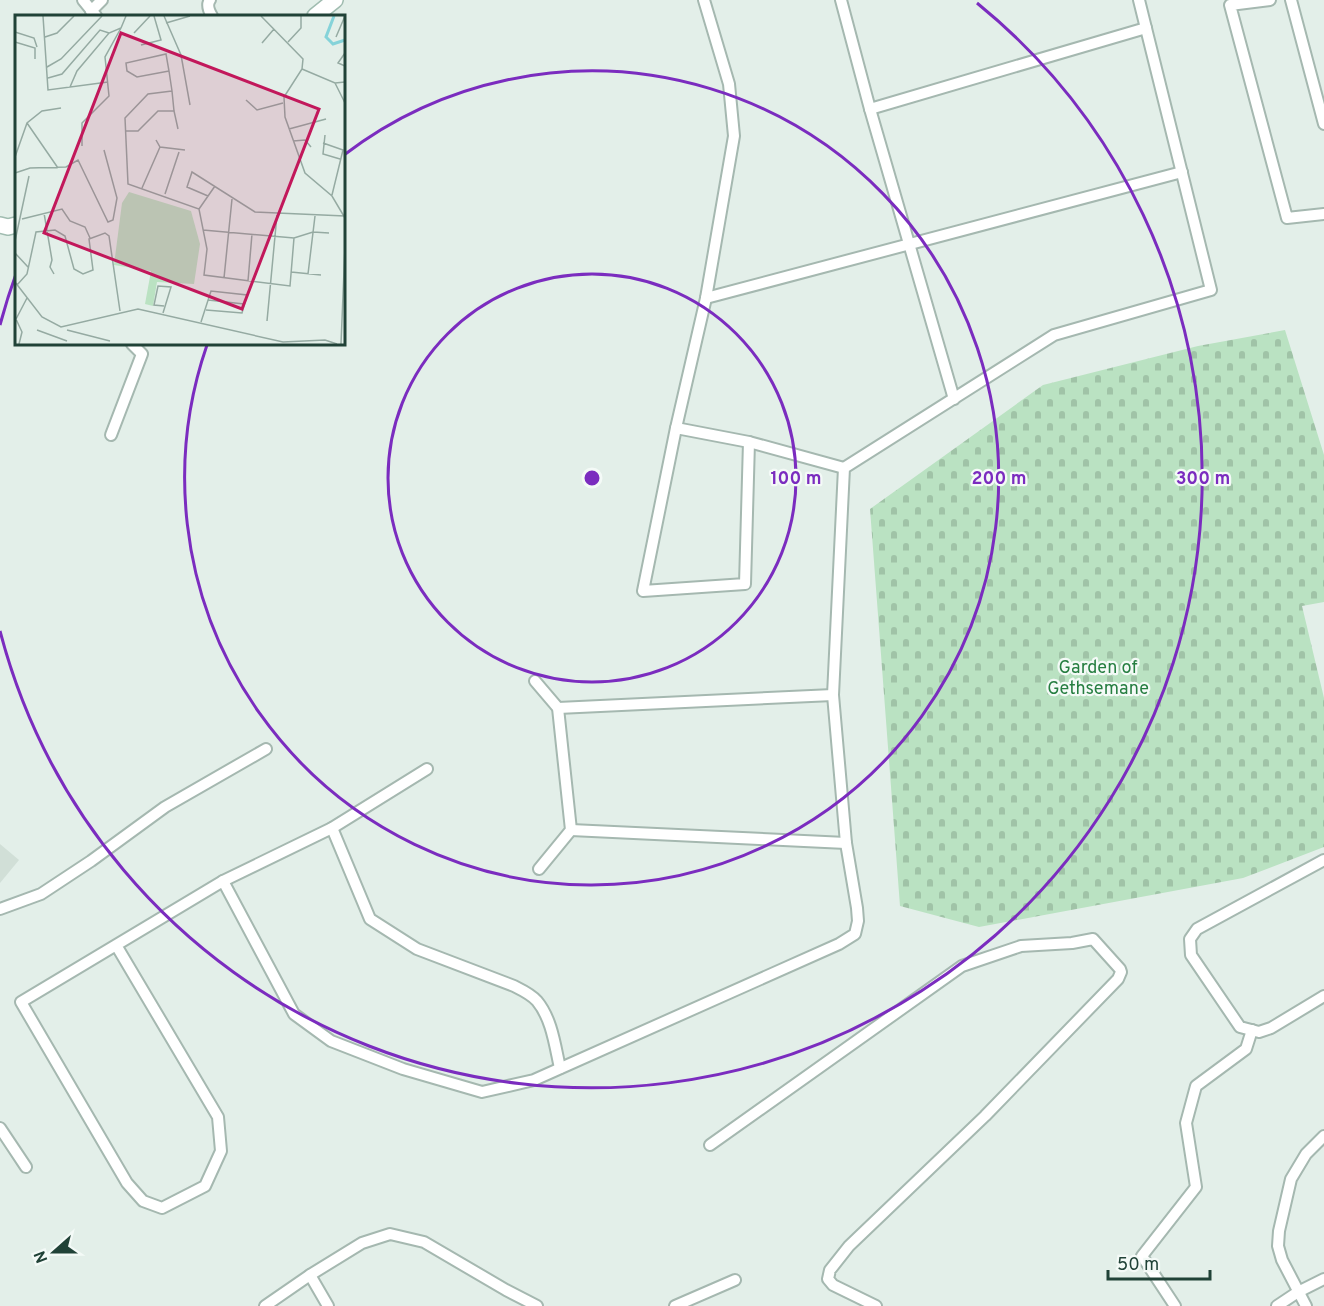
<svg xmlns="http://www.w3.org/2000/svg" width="1324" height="1306" viewBox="0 0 1324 1306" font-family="Overpass,sans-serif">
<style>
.built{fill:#d1dfd7}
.cemetery{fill:url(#cemetery-stones)}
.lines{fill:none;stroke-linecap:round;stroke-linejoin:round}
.street-casing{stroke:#a5b8b0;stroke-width:14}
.secondary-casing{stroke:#a0bcb0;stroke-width:18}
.street{stroke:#fff;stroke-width:10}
.secondary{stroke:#fff;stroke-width:15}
.ring{fill:none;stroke:#7b2cbf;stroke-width:3}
.labels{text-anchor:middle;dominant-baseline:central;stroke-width:4.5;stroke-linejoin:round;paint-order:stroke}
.park-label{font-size:18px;fill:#267e41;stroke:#f4faf7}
.inset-river{fill:none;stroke:#85d3d9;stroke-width:3}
.inset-road{fill:none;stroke:#95aaa2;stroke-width:1.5}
.view{fill:#c2185b;fill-opacity:0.15;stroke:#c2185b;stroke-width:3}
.inset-edge{fill:none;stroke:#204237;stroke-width:3}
.centre{fill:#7b2cbf;stroke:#f4faf7;stroke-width:3}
.ring-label{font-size:18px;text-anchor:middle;font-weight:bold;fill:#7b2cbf;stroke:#f4faf7;stroke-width:4.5;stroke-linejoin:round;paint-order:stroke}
</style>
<defs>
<pattern id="cemetery-stones" width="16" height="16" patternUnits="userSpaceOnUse" patternTransform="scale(1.5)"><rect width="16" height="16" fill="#bae2c2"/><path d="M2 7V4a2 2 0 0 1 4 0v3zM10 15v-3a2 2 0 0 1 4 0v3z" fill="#a0c3a7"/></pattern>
</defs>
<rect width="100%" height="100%" fill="#e3efe9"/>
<polygon class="built" points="0,844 19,860 0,883"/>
<polygon class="cemetery" points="1285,330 1324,455 1324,602 1302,606 1324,698 1324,847 1243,878 979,927 900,906 870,509 1043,385 1198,346"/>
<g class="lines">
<defs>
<g id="street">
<polyline points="83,0 96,16"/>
<path d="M210,0C206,5 209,11 212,16"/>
<polyline points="704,0 729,84 734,136 706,298 676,428 643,591 745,584 749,442"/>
<polyline points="841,0 870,109 954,399"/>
<polyline points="1270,0 1230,5 1287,218 1324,214"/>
<polyline points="1291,0 1324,124"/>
<polyline points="91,11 102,0"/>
<polyline points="870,109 1146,28"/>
<polyline points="706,298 1182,172"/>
<polyline points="676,428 749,442 844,468"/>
<polyline points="111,435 142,354 132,344"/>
<polyline points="535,681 558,708 571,830 539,869"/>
<polyline points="558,708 833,695"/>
<path d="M332,828L370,919L417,949L514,986C522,990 531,994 537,1001C552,1019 555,1046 560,1068"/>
<polyline points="571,830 846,843"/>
<polyline points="1324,860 1197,929 1190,939 1191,955 1240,1027 1259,1032 1271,1028 1324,996"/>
<polyline points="223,881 294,1014 331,1041 403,1069 482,1092 534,1080 839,944 855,934 858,921 857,908 846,843 833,695 844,468 1054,335 1211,290 1139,0"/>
<polyline points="0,909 41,894 91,861 165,807 266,749"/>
<polyline points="116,945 218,1117 221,1151 205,1186 162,1208 143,1201 127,1183 21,1002 223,881 332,828 427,769"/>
<polyline points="0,1128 26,1167"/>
<polyline points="710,1145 962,966 1021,946 1072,943 1093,939 1120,969 1121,972 1118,979 985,1116 849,1246 830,1270 828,1279 833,1285 876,1306"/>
<polyline points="310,1275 328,1306"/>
<polyline points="265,1306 310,1275 362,1243 390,1234 424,1242 506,1290 537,1306"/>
<polyline points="675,1306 735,1280"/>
<polyline points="1175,1306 1142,1256 1196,1187 1186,1123 1196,1086 1246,1049 1252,1030"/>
<polyline points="1277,1306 1298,1292 1324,1279"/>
<polyline points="1306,1306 1282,1260 1278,1246 1279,1231 1291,1179 1306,1154 1324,1136"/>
</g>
<g id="secondary">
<polyline points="315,16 335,0"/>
<polyline points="0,225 8,227 16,225"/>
</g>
</defs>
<use href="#street" class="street-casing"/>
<use href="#secondary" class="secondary-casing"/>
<use href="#street" class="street"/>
<use href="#secondary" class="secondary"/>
</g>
<g class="ring">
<circle cx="592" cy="478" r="204"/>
<path d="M344 155A407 407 0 1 1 207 345"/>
<path d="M0 325A611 611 0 0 1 16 274M977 3A611 611 0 1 1 0 631"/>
</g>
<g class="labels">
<g class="park-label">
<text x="1098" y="668">Garden of<tspan x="1098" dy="21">Gethsemane</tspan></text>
</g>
</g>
<g transform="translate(15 15)">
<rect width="330" height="330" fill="#e3efe9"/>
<path d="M114,177L176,196L185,229L179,269L142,267L138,291L130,289L136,256L99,250L107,188Z" fill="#bae2c2"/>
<path class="inset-river" d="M319,1L311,22L318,29L330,25"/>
<path class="inset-road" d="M28,1L33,75L93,67M149,1L166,40L175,90M246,1L288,44L287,54L269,82L270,102L290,158L317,181L330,203M151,8L175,1M0,17L19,23L22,32M119,18L135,1M30,22L42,18L59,1M321,22L330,1M0,27L20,33V44M273,27L286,13V1M247,28L259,14M126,30L146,25L139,1M330,38L323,48L330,51M32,52L46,44L87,1M287,54L320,68L330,67M154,56L122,62L112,56L111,48L151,39L154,56L157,76L159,96L163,114M33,63L47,59L85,15L94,18M320,68L330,88M55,72L62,56L94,18L106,13L111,1M157,76L133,79L110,103L113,169L184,194L192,234L189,260L275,271L279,223M231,85L242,95L268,88M12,108L43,153M274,114L311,104M110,116H123L143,96H159M310,120L308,139L325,144M141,125L145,132L170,135M278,126L290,125L296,132M308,128L328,135L317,180M67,131V108L94,81L90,42L106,13M0,142L12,108L27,96L46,93M0,158L15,153L51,152L63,145L93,207L98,205L102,183L89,135M127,173L145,132M150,179L164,137M193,181L172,172L177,157L240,197L330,201M184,194L200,171M29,198L37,245L35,252L39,259M7,204L47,194L55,206L70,212L75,223M188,215L279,223L298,217L314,218M0,226L14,161M0,238L13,252M276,257L306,260M293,259L300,201M209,263L217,184M233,266L237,219M0,267L27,302L46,312L123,294L268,327L310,325L322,329M2,270L12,259L21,217L40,215L50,221L59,254L68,259L78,255L74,224L90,218L94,221L105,296M193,285L229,289M148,298L156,272L143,271L139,290L149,291M0,302L7,317L4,329M0,306L12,283M252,306L262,200M186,307L196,276L232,280L227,298L191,295M22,315L52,326M52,315L95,326M326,329L330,232"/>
<path class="view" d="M106,18L304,94L227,294L29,218Z"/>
<rect width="330" height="330" class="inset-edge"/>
</g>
<circle cx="592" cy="478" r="9" class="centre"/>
<g class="ring-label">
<text x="796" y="484">100 m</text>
<text x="999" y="484">200 m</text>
<text x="1203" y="484">300 m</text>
</g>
<g transform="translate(54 1252) rotate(249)" stroke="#f4faf7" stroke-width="4.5" paint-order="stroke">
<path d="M0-4.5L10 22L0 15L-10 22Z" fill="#204237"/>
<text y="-9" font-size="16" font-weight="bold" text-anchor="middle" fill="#204237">N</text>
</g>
<path d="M1108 1270v9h102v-9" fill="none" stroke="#204237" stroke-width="3"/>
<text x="1117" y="1270" font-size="18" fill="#204237" stroke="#f4faf7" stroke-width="4.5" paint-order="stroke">50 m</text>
</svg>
